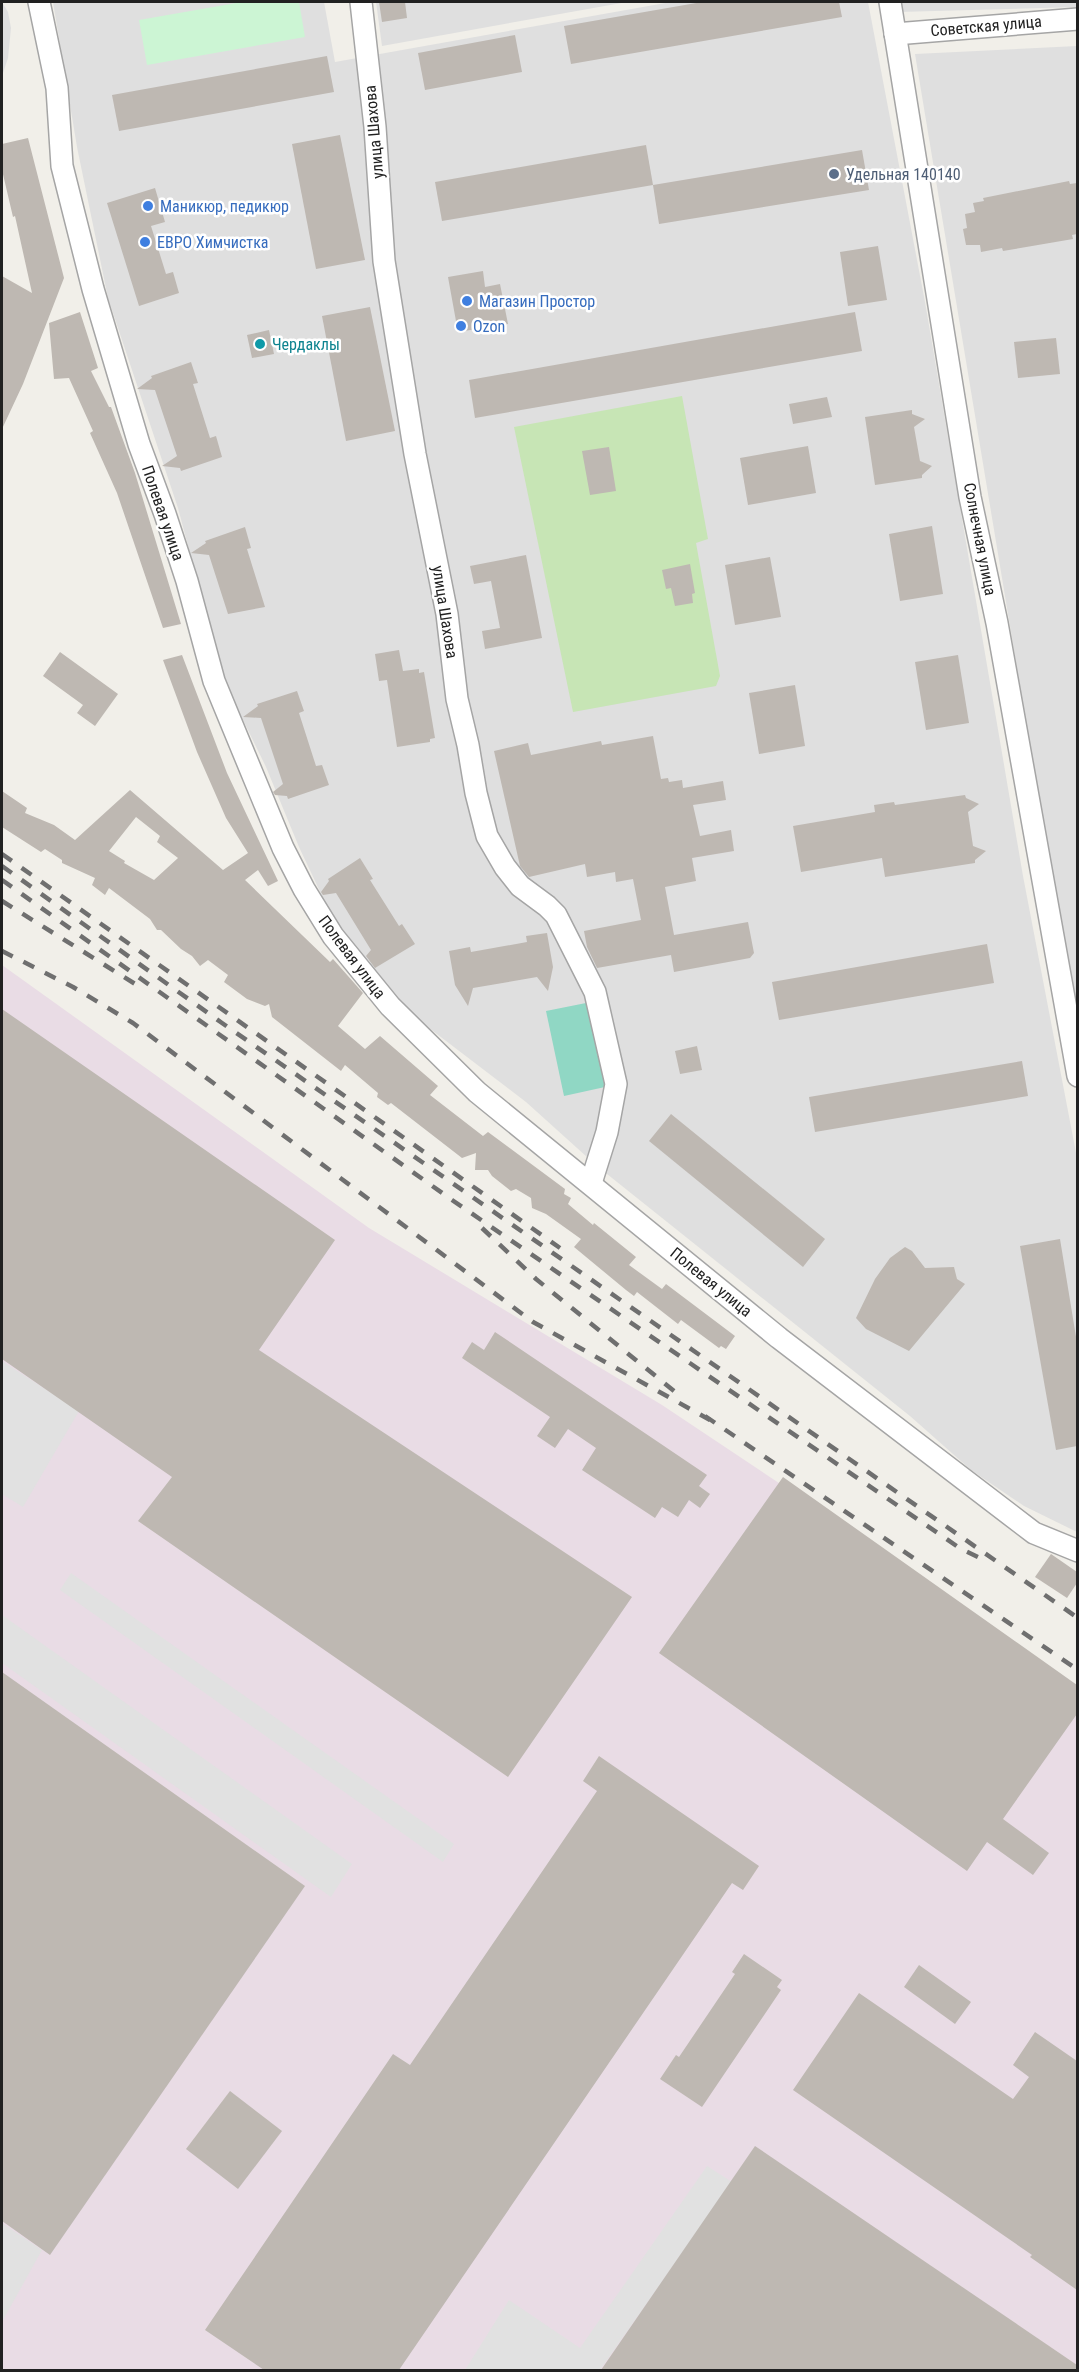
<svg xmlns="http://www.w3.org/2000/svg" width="1079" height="2372" viewBox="0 0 1079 2372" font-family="'Roboto Condensed',sans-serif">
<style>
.residential{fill:#dfdfdf}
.industrial{fill:#e9dce5}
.grass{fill:#c7e5b5}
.park{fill:#ccf5d4}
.pitch{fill:#90d7c4}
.parking{fill:#e1e1e1}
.building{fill:#beb8b2;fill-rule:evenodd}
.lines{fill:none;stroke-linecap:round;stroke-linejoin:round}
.minor-casing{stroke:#a5a5a5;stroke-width:24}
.minor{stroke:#fff;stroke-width:21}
.rail{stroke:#6f6f6f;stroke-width:4.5;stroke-dasharray:12 12;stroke-linecap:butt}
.service-dot{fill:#5c6f8a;stroke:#fff;stroke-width:2}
.shop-dot{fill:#3f7fe0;stroke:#fff;stroke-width:2}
.culture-dot{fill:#0f9aa8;stroke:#fff;stroke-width:2}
.labels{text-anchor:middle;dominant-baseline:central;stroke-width:5;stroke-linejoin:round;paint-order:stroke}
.street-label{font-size:16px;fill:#212121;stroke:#fff}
.service-label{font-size:16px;fill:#4e5e75;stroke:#fff;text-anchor:start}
.shop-label{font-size:16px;fill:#366cbe;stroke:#fff;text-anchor:start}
.culture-label{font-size:16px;fill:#0d838f;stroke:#fff;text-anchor:start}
</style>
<rect width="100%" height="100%" fill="#f1efe9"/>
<g class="residential">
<polygon points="2,2 8,12 11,28 8,58 2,76"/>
<polygon points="53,2 324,2 335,62 671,2 868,2 925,302 1023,876 1077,1158 1077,1532 1024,1506 971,1470 910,1416 597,1166 526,1102 429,1028 375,977 332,917 299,847 266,767 224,681 178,508 108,298 77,147"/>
<polygon points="376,2 627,2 382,46"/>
<polygon points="896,2 1077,2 1078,7 898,12"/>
<polygon points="1077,46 1077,1059 1053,885 915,54"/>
</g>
<polygon class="industrial" points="2,965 369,1228 662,1405 794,1493 1077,1690 1077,2370 2,2370"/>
<polygon class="grass" points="682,396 708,539 696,543 720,676 716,686 573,712 514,427"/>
<polygon class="park" points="242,2 299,2 305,37 147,65 139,20"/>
<polygon class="pitch" points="586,1003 605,1087 564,1096 546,1011"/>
<g class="parking">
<polygon points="2,1361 79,1411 23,1507 2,1494"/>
<polygon points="71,1573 454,1844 443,1862 60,1590"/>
<polygon points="2,1615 352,1864 331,1897 2,1663"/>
<polygon points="707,2166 732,2182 600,2370 465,2370 509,2300 580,2348"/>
<polygon points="2,2223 42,2250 2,2322"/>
</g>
<g class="building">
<polygon points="379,2 405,2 407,18 382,22"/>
<polygon points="702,2 839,2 842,17 571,64 564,26"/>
<polygon points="515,35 522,72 425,90 418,53"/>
<polygon points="327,56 334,92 119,131 112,95"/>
<polygon points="340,135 365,260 316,269 292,144"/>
<polygon points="28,138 64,278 23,384 2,429 2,276 32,293 15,216 13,217 2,170 2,144"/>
<polygon points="646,145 653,185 442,221 435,182"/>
<polygon points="862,150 869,190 659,224 653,185"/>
<polygon points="1069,181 1070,184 1077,183 1077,234 1072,235 1073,239 1003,251 1002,248 981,252 980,245 966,245 963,229 967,228 965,214 975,212 973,203 984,201 983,198"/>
<polygon points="155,188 165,222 151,226 166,274 173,272 179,293 139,306 107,203"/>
<polygon points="878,246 887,300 848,306 840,252"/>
<polygon points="483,271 485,287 500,284 508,324 458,332 448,277"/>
<polygon points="370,307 395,431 346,441 322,316"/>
<polygon points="80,312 98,368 91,371 109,407 111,407 135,473 181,624 163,628 117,493 90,433 93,431 69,378 54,379 49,323"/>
<polygon points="855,312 862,351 475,418 469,380"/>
<polygon points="269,330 274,354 252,358 247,335"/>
<polygon points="1056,338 1060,374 1018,378 1014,342"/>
<polygon points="191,362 198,383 193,384 210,438 216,436 222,457 181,471 180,468 162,466 177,456 155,390 137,389 152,378 151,376"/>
<polygon points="827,397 832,417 793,424 789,404"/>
<polygon points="912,410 912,414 925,419 914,427 920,461 932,466 922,475 922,478 875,485 865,417"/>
<polygon points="808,446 816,493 748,505 740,458"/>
<polygon points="609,447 616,491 590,495 582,451"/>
<polygon points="932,526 943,594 900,601 889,534"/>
<polygon points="245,527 251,548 247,549 265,607 228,614 209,555 191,553 206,543 205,541"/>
<polygon points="526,555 542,638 485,649 482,631 500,628 491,581 474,584 470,566"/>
<polygon points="770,557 781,617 735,625 725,565"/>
<polygon points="690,564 695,593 692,594 693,603 675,606 671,588 666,589 662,570"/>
<polygon points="399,650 403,671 419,669 419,673 424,672 435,738 430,739 430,742 397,747 387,680 379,681 375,654"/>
<polygon points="60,652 118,694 95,726 77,713 83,705 43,676"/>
<path d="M182,655L227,773L278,881L268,886L258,870L245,880L330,962L333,959L363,993L338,1026L365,1049L380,1036L438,1086L430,1095L483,1136L488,1132L565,1189L564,1194L571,1198L568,1204L593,1225L594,1223L636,1257L629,1265L662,1289L666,1284L735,1336L726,1349L721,1346L719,1348L681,1320L678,1324L637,1292L634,1296L626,1290L574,1247L581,1239L546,1214L532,1208L531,1198L516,1189L511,1191L492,1176L488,1170H475L476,1153L462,1158L391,1103L388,1105L377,1097L378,1093L345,1065L341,1071L272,1017L269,1004L265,1006L247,999L224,982L228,975L208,960L200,966L192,956L181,949L161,930H157L150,919L109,888L105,895L92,885L95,878L62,863V860L45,849L41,852L2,827V791L27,808L25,813L54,825L75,840L130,790L223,870L248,853L226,818L197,752L163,660ZM136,817L160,836L157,842L178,858L154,880L124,863L125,861L109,851Z"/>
<polygon points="958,655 969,723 926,730 915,662"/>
<polygon points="795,685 805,746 759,754 749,693"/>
<polygon points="297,691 304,711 299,713 316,766 322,765 329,785 288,799 287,796 275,795 273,792 283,784 261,718 243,717 258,706 257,704"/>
<polygon points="653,736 661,779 668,778 669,782 682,780 683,788 723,781 726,800 693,805 700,836 731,830 734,851 692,858 696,881 665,887 674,935 748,922 754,953 750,958 674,972 671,955 597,968 587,947 584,931 641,920 633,879 616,882 615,872 587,877 585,864 529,877 520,866 494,751 528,743 531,755 601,741 602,745"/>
<polygon points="965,795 966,798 979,804 968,812 973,846 986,851 975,860 975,863 885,877 882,858 801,872 793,826 875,812 874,805 894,802 895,805"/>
<polygon points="360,858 373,879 370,880 399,926 402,924 415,944 375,968 366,956 371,950 336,893 323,895 321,892 329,881 328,879"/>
<polygon points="547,933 553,967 548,991 537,977 473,988 468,1006 455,985 449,951 470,947 471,952 527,942 526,936"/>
<polygon points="987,944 994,983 779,1020 772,982"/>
<polygon points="2,1009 335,1240 259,1350 632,1597 508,1777 138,1521 172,1477 2,1359"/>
<polygon points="697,1046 702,1070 680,1074 675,1051"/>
<polygon points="1022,1061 1028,1096 815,1132 809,1097"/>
<polygon points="671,1114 825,1239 803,1267 649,1141"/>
<polygon points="1060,1239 1077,1343 1077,1446 1056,1450 1020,1246"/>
<polygon points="905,1247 912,1251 925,1268 954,1267 957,1279 965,1284 909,1351 866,1329 856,1318 875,1279 890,1258"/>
<polygon points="495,1332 707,1475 699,1486 710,1494 700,1508 689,1500 678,1517 662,1507 655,1518 582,1470 596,1448 568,1429 555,1448 537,1436 550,1417 462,1358 472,1342 484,1350"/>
<polygon points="783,1477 1077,1685 1077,1714 1003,1819 1049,1853 1033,1875 987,1842 967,1871 659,1653"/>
<polygon points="1051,1554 1077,1572 1077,1583 1067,1598 1035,1577"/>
<polygon points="2,1672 305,1886 50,2255 2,2221"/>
<polygon points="599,1756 759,1866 743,1890 732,1883 399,2370 264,2370 205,2330 393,2054 410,2065 597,1791 583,1781"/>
<polygon points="744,1954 782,1980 777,1987 781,1990 702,2107 660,2079 676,2055 679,2057 735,1974 732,1972"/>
<polygon points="919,1965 971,2002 955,2024 904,1987"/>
<polygon points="859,1993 1013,2099 1029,2077 1013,2065 1035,2032 1077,2061 1077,2290 1030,2257 1032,2255 793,2090"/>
<polygon points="230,2091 282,2131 238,2189 186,2149"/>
<polygon points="755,2146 1077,2365 1077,2370 601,2370"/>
</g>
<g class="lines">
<defs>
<g id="minor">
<polyline points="39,2 57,88 62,166 93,289 139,444 165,514 187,581 214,681 283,848 304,889 333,936 390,1006 477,1092 779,1338 1034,1533 1078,1551"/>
<polyline points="361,2 375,127 384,261 415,454 447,614 457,699 468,745 476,793 487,836 505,867 520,886 547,906 556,915 595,992 616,1084 607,1132 591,1183"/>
<polyline points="890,2 970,497 997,623 1078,1076"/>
<polyline points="895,34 1078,19"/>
</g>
</defs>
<use href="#minor" class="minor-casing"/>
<use href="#minor" class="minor"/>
<g class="rail">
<polyline points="2,854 560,1248"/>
<polyline points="2,866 222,1023 1078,1618"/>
<polyline points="2,880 452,1200 961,1549 978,1557"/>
<polyline points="2,901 140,987"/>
<polyline points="2,951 73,987 133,1023 533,1322 710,1420"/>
<polyline points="482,1228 536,1279 679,1395"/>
<polyline points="705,1416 1078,1670"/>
</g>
</g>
<circle class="service-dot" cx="834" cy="174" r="6"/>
<g class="shop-dot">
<circle cx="148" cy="206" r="6"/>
<circle cx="145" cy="242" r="6"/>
<circle cx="467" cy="301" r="6"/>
<circle cx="461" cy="326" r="6"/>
</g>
<circle class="culture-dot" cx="260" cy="344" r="6"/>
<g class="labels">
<g class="street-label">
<text transform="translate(986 26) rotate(-5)">Советская улица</text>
<text transform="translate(374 132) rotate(-95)">улица Шахова</text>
<text transform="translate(163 513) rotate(71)">Полевая улица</text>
<text transform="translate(980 539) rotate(79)">Солнечная улица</text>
<text transform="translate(445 612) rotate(81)">улица Шахова</text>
<text transform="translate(352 957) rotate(53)">Полевая улица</text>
<text transform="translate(711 1282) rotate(39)">Полевая улица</text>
</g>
<g class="service-label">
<text x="846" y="174">Удельная 140140</text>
</g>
<g class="shop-label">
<text x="160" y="206">Маникюр, педикюр</text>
<text x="157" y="242">ЕВРО Химчистка</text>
<text x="479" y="301">Магазин Простор</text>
<text x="473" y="326">Ozon</text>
</g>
<g class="culture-label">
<text x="272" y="344">Чердаклы</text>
</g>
</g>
<rect width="1079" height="2372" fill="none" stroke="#212121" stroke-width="6"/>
</svg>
